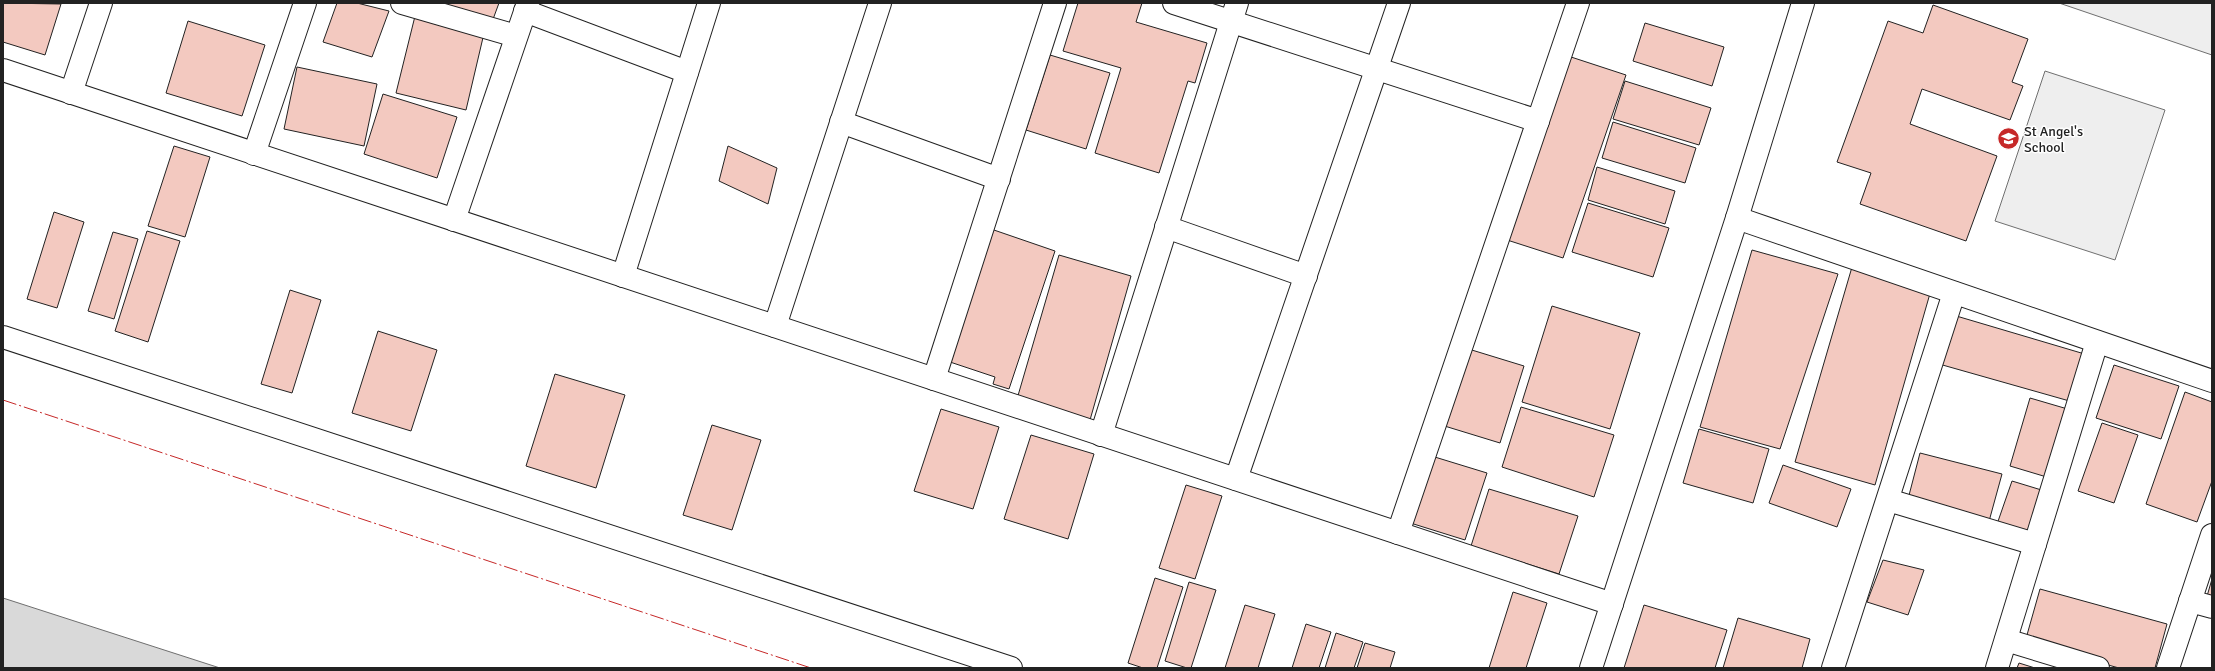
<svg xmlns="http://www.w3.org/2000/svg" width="2215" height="671" viewBox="0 0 2215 671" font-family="Signika,sans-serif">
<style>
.green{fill:#eee;stroke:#6f6f6f}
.water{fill:#d9d9d9;stroke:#6f6f6f}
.building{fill:#f3c9c0;stroke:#222}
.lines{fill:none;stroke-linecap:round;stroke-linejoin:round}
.minor-casing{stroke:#222;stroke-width:24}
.minor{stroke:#fff;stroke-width:22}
.power{stroke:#c62828;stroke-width:1;stroke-dasharray:14 3 2 3;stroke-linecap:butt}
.labels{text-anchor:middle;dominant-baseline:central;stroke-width:3;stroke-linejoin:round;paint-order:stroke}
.poi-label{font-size:14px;fill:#222;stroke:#fff;text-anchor:start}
</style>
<rect width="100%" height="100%" fill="#fff"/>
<g class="green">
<polygon points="2059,3 2212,3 2212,55"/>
<polygon points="2045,71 2165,110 2115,260 1995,221"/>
</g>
<polygon class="water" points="3,598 220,668 3,668"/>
<g class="building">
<polygon points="3,3 61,4 45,55 3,42"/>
<polygon points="337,3 357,3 389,11 372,57 323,42"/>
<polygon points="435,3 499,3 492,22"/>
<polygon points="1078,3 1142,3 1136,22 1207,43 1195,83 1188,81 1159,173 1095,153 1121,68 1063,51"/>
<polygon points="1933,5 2028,39 2012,82 2023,86 2010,120 1922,89 1910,124 1997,156 1966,241 1860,204 1871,173 1837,162 1888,21 1923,33"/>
<polygon points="416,12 485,29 466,110 396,93"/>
<polygon points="188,21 265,45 242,116 166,93"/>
<polygon points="1645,23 1724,47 1712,86 1633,61"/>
<polygon points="1050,55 1110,73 1086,149 1026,130"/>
<polygon points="1568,56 1626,75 1563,258 1504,239"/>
<polygon points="297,67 377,84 364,146 284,129"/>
<polygon points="1625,81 1711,108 1699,145 1613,119"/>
<polygon points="383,94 457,117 437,178 364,154"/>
<polygon points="1613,122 1696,148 1685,183 1602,158"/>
<polygon points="174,146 210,157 185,237 148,226"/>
<polygon points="728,146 777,168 768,204 719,181"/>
<polygon points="1597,167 1675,191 1665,224 1588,200"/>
<polygon points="1588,203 1669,228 1653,277 1572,252"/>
<polygon points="54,212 84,222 57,308 27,299"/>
<polygon points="991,229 1055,251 1009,389 993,384 995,377 947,361"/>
<polygon points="147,231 180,241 148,342 115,331"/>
<polygon points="113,232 138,239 114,319 88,311"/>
<polygon points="1752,250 1838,274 1780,449 1700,427"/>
<polygon points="1059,255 1131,276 1090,420 1017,399"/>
<polygon points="1852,267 1931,290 1875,485 1795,462"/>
<polygon points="290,290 321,300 292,393 261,384"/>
<polygon points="1552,306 1640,333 1610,429 1522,402"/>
<polygon points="1953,315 2088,355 2073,402 1939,364"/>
<polygon points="378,331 437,350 411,431 352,413"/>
<polygon points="1462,347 1524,366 1500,443 1438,424"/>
<polygon points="2114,365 2179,386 2161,439 2096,418"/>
<polygon points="555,374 625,395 596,488 526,466"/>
<polygon points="2185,392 2212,402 2212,481 2197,522 2146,504"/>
<polygon points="2030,398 2071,410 2050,478 2010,466"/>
<polygon points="1521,407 1614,435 1594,497 1502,467"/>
<polygon points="941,409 999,427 973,509 914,491"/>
<polygon points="2102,423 2138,435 2114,503 2078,491"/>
<polygon points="712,425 761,440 732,530 683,515"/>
<polygon points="1699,429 1769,449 1753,503 1683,483"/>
<polygon points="1031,435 1094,454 1068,539 1004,519"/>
<polygon points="1920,453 2002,474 1988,525 1907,503"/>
<polygon points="1425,454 1487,473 1465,540 1404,521"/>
<polygon points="1783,465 1851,489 1837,527 1769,503"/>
<polygon points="2012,481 2048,492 2032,542 1995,530"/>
<polygon points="1186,485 1222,496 1195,579 1159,568"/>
<polygon points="1489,489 1578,516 1559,574 1471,546"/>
<polygon points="1883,560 1924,570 1908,615 1867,602"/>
<polygon points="1155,578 1183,587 1157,668 1143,668 1128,663"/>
<polygon points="2212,579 2212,605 2205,603"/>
<polygon points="1189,582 1216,590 1191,668 1187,668 1165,661"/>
<polygon points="2040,589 2167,624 2155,668 2119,668 2025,642"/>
<polygon points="1513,592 1547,603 1526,668 1489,668"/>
<polygon points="1245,605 1275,614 1258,668 1225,668"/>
<polygon points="1644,605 1727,630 1715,668 1624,668"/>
<polygon points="1738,618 1810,639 1802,668 1723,668"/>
<polygon points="1306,624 1331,632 1319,668 1292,668"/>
<polygon points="1336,633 1363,642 1354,668 1325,668"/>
<polygon points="1365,643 1395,652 1390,668 1357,668"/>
<polygon points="2019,663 2035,668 2017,668"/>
</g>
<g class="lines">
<defs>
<g id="minor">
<polyline points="402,3 516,36"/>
<polyline points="1174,3 1538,121"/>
<polyline points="525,11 687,72"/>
<polyline points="3,70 1612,604"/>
<polyline points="71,93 101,3"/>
<polyline points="841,122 999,179"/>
<polyline points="254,154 305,3"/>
<polyline points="1737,218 2212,381"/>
<polyline points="454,220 528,3"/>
<polyline points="1166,227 1306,276"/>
<polyline points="623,276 709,3"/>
<polyline points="775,326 880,3"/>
<polyline points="3,337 1011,668"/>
<polyline points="934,379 1055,3"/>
<polyline points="1101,435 1237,3"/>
<polyline points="1236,479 1399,3"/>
<polyline points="1888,500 2035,544"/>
<polyline points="1398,533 1578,3"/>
<polyline points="2190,601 2212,607"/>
<polyline points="2006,640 2098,668"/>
<polyline points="1591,668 1737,218 1803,3"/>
<polyline points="1833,668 1954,293"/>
<polyline points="1997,668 2097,342"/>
<polyline points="2168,668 2212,535"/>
</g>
</defs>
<use href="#minor" class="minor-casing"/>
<use href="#minor" class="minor"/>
<polyline class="power" points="3,400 811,668"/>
</g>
<defs>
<symbol id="school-disc" viewBox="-11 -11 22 22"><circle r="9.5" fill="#c62828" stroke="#fff"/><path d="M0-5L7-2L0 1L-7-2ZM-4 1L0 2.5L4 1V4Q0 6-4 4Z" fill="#fff"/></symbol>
</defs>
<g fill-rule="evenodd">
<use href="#school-disc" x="1996" y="126" width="25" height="25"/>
</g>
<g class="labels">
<g class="poi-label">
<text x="2024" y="131">St Angel's<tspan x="2024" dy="16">School</tspan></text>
</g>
</g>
<rect width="2215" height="671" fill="none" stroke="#222222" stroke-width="8"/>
</svg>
